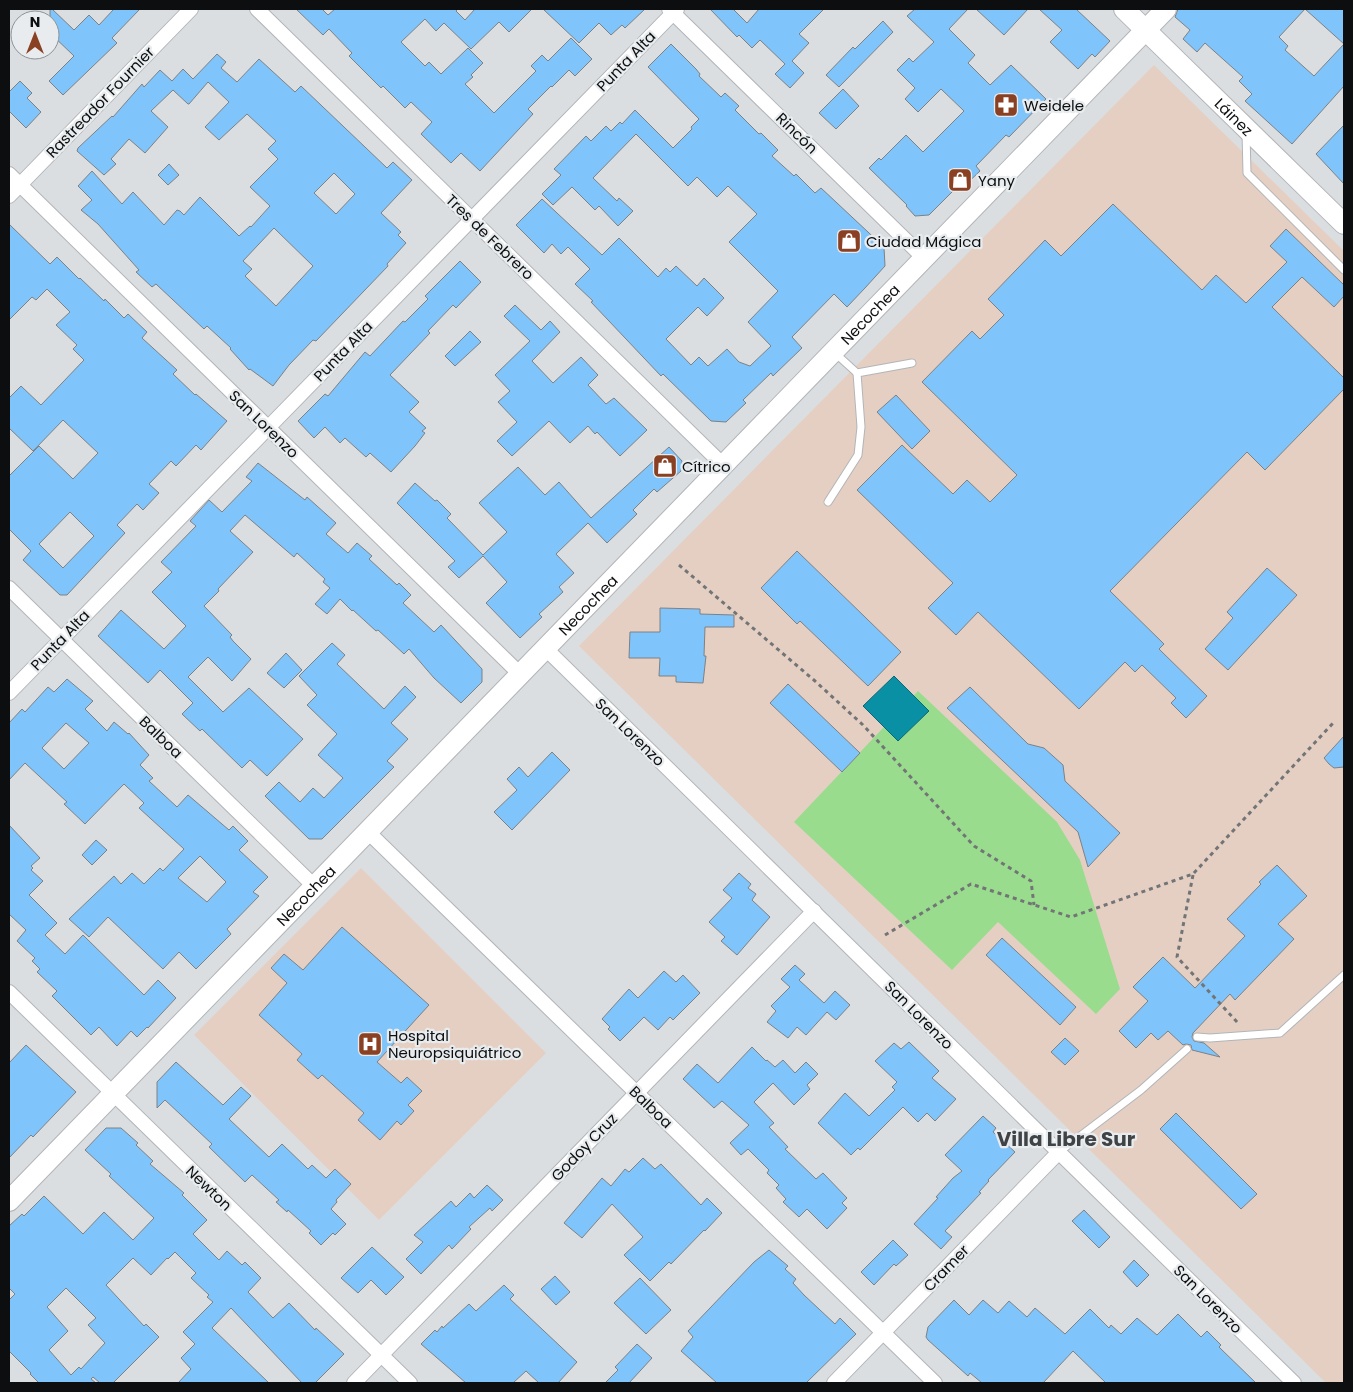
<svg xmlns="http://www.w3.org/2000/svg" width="1353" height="1392" viewBox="0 0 1353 1392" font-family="Poppins,sans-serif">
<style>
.medical{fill:#e5cfc3}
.green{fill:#9adc8e}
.water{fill:#0990a5;stroke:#0a6978}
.building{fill:#7fc4fa;stroke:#7e8184;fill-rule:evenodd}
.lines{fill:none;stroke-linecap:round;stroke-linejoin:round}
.service-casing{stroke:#b2b5b8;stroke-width:9}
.minor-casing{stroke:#b2b5b8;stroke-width:16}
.secondary-casing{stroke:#b2b5b8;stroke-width:22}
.path{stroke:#727476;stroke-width:3;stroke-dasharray:4 4;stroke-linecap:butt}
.service{stroke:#fff;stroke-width:7}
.minor{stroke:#fff;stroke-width:14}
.secondary{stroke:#fff;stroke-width:20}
.labels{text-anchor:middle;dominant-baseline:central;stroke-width:4.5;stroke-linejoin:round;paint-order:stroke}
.street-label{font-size:15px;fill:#0d0e0f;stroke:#e8ecee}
.poi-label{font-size:15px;fill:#0d0e0f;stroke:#e8ecee;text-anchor:start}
.district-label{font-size:20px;font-weight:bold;fill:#404345;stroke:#e8ecee}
</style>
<rect width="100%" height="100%" fill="#dbdee1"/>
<g class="medical">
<polygon points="1154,65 1344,251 1344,1383 1326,1383 579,646"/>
<polygon points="361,868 546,1053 379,1220 194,1035"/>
</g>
<polygon class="green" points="918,691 1057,822 1080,860 1120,989 1096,1014 998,922 952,970 794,822"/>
<polygon class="water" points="894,676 929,711 898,741 863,706"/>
<g class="building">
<polygon points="50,9 52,9 74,30 89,15 99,25 114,9 140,9 112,38 117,43 63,95 49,81 74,56 50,33"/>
<polygon points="296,9 322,9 328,15 335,9 458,9 456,11 465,20 475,9 532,9 509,32 499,22 471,49 444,23 436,31 425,19 401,42 425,66 429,62 441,74 468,48 483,63 471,75 473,77 465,84 494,113 536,71 531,66 542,55 548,61 571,38 592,59 575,76 569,70 552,87 551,86 528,109 533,114 480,171 461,153 451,163 421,134 432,122 411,102 405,108 383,86 381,88 349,56 352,53 329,29 323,35"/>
<polygon points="543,9 645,9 625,28 622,25 611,35 599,23 579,43"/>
<polygon points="710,9 733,9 747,23 759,9 824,9 799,34 809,43 792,61 804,73 790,88 775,74 785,64 760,40 752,48 739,35 737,37"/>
<polygon points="915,9 968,9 949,29 975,55 968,63 990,85 1011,65 1046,99 1009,137 1006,135 976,166 980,171 960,190 957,187 929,215 915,216 906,206 907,205 869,168 879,158 881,160 906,135 923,152 964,111 941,89 918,112 905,99 915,88 897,70 909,58 913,62 934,42 907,16"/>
<polygon points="976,9 1028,9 1004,35"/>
<polygon points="1039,9 1076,9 1110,41 1095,57 1092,54 1078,69 1050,42 1062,30"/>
<path d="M1178,9H1344V86L1292,144L1245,101L1252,94L1239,81L1243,77L1205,43L1197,52L1183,39L1190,30L1175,17ZM1305,9L1344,44L1314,76L1285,50L1288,46L1279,37Z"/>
<polygon points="883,21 893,32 839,87 826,75 853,47 855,49"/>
<polygon points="671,44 696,69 700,74 699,76 721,97 725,93 739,106 735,110 759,134 761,133 778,150 772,156 794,176 796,174 815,193 821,188 884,247 885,266 865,288 847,307 834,294 792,337 802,348 773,376 771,373 743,400 746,403 726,422 711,421 663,374 661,376 591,302 593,301 575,284 590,269 568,247 561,254 552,244 544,253 516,225 542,199 602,255 619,238 658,277 666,268 670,272 676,266 697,286 704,278 724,298 707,316 698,307 666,339 691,365 699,357 708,366 727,349 739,362 750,366 771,346 748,322 778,291 729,242 757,214 728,186 717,197 697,177 688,186 636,134 593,178 617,201 619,198 633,211 618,226 599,206 595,210 572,187 553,205 542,194 561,175 554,169 586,136 591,141 606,126 611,131 620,122 622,124 635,110 673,148 692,129 691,127 699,119 648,67"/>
<path d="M217,54L226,62L221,68L237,82L259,59L295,92L301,86L387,168L393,162L412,180L381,213L401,232L398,235L406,243L387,264L388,266L316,341L313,340L289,365L273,386L250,369L249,370L230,349L231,348L207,326L204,329L156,284L152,287L136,272L139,270L98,224L81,210L92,200L78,186L92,171L122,204L133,192L164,225L177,210L180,211L184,215L200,197L239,236L250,226L251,227L270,206L250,187L278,159L268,149L276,141L247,114L219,140L205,127L229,102L208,82L189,104H188L173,90L151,111L168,127L145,153L129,139L111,159L116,164L104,175L77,151L78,148L112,116L113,117L142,84L144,87L160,70L172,81L183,69L193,79ZM334,173L355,194L336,214L314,193ZM274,228L313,266L276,306L245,276L252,269L243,261Z"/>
<polygon points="20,81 32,93 27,98 41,112 26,128 9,111 9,92"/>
<polygon points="843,89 859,106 836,129 819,113"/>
<polygon points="1344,125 1344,184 1316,154"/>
<polygon points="169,164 179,175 168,185 158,175"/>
<polygon points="1113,204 1202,290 1216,275 1246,303 1287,262 1270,246 1286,229 1344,285 1344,296 1334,307 1302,277 1272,307 1344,378 1344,389 1265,470 1247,452 1110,591 1164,644 1159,649 1207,696 1186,718 1171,703 1176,698 1142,665 1135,672 1125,662 1079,709 978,612 956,635 928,608 953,583 857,490 902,445 953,494 967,480 990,502 1017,475 922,382 972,331 980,339 1004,315 988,299 1045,240 1061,256"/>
<path d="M9,224L50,264L57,257L79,279L80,278L104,301L105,299L124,318L128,314L147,332L142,338L177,370L173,374L195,395L196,394L227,421L201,450L196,445L176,466L171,461L149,484L159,493L143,510L137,504L117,525L125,533L67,595H60L23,560L31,551L9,529V476L39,446L73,479L98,453L63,420L33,451L9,428V398L21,386L41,405L84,360L73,349L77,345L56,325L70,312L47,289L36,300L32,297L9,320ZM70,512L94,536L63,568L39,544Z"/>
<polygon points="460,261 481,282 456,308 453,305 428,331 430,333 390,375 419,402 409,412 426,428 422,431 425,433 415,446 391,472 370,453 366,457 345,438 340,443 325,427 314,438 298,421 325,394 328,396 365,352 370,356 403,321 405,322 428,299 425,296"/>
<polygon points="515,305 541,330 550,321 560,332 532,361 553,383 581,357 598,375 588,385 606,404 614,398 647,430 620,456 597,432 595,434 588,426 570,443 549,421 512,456 497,441 517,422 498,402 510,391 495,375 530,341 504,316"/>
<polygon points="470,331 481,342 455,366 445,356"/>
<polygon points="896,395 930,431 912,449 877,412"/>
<polygon points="669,447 682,461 681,471 657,492 654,489 633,510 637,514 607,543 588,523 556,554 574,573 559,587 563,592 539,614 542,617 520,638 486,603 507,582 483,556 459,578 448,567 455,561 397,503 415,483 435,501 437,500 451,514 447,518 483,555 507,532 479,503 518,467 545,495 559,482 591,518"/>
<polygon points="258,463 305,500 307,497 336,523 326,534 348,553 357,543 372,556 369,559 397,585 399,583 411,595 403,603 434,632 441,625 482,669 482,682 461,703 434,678 409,649 404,654 378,630 376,631 353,610 352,611 340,599 327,614 315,604 330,588 323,582 325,579 297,553 294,557 245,515 230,531 253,552 218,589 219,591 204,606 232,635 230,637 233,641 251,659 232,681 208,657 188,677 223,712 249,688 303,739 267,776 250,760 242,768 202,729 200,731 182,714 193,703 160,670 148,683 98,636 121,610 164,649 186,626 152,592 172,572 161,562 196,526 190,521 209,500 222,512 252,481 246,477"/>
<polygon points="797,551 901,652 868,686 800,621 797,624 761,588"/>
<polygon points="1267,568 1297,595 1228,670 1205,649 1233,618 1227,612"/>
<polygon points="660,608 700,609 700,614 734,615 734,627 705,627 704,656 706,656 703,683 676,682 676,676 659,676 660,658 629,658 630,632 660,632"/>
<polygon points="332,643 345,655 337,664 384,709 405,686 416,697 391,723 408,739 387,761 394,767 322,839 309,839 265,796 279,782 300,802 313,788 324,798 343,778 318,755 337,734 307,705 317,695 299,676"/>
<polygon points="286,653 302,670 284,688 267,673"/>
<path d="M67,679L93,701L85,709L107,731L114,722L128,734L129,733L149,755L140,765L153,778L149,781L177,807L188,795L229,830L233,826L248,841L239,850L268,877L253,892L259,896L227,929L231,934L196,969L179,952L163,969L108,917L89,937L69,919L114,876L121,884L132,873L144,884L160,868L163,871L184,849L139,808L144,803L124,784L85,824L64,804L67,802L25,763L9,780V723L22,709L25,712L48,687L54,692ZM66,723L89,743L64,769L42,748ZM200,856L226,882L207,902L178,878Z"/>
<polygon points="788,684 860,753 842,772 770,703"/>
<polygon points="970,687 1028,744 1044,748 1063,765 1065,781 1120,833 1088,867 1078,832 947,708"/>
<polygon points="1344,736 1344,767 1334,768 1329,764 1324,758"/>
<polygon points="552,752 570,770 512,830 494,812 517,790 507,779 519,767 528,777"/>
<polygon points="9,825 40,858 31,866 33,868 31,870 43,881 29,895 57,923 45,935 65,954 83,935 144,995 158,980 176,998 148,1028 147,1027 137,1037 131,1031 117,1046 99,1027 91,1035 52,996 57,991 37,972 40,969 32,961 35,958 17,941 26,930 9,914"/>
<polygon points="96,840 107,850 92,865 82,855"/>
<polygon points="1277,865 1307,896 1278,924 1294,939 1235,1000 1230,994 1193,1033 1192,1037 1194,1041 1204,1043 1220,1057 1192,1050 1191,1045 1186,1044 1183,1045 1168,1031 1158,1040 1151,1033 1136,1048 1119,1031 1148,1001 1133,987 1163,957 1195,988 1245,936 1227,919 1261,884 1259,882"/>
<polygon points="739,873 751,884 748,888 756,894 752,900 770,917 737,955 721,941 725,937 709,922 732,898 723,890"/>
<polygon points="342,927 429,1005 377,1062 401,1083 407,1077 422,1091 408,1105 414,1111 401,1125 397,1121 380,1140 358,1120 364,1113 322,1075 318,1079 297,1060 302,1054 259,1015 287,983 271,968 284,954 303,970"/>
<polygon points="1002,938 1076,1007 1060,1025 986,955"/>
<polygon points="795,965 805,974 799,980 824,1003 835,991 850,1005 836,1020 827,1012 806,1035 797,1027 788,1038 767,1022 776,1011 771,1006 790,987 781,979"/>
<polygon points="664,971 676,982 683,975 700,993 673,1020 670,1017 658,1030 644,1017 620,1041 608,1029 610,1027 602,1019 629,989 638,998"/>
<polygon points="1065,1038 1079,1051 1065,1065 1051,1052"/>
<polygon points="909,1042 939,1071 932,1078 956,1099 935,1121 927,1113 918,1122 903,1107 860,1150 858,1148 851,1155 818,1123 845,1093 869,1116 895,1090 892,1087 897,1082 875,1061 894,1043 901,1049"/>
<polygon points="26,1045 76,1092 33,1137 31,1135 9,1158 9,1063"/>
<polygon points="752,1047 766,1061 767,1060 775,1067 783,1060 795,1073 806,1062 818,1074 807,1085 810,1089 794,1105 773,1083 754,1102 774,1123 769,1127 788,1147 785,1149 816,1179 823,1173 847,1198 842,1203 847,1208 827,1229 807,1209 799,1217 783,1202 786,1199 776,1188 779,1185 767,1173 769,1170 748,1149 741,1155 730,1143 749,1125 722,1101 714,1108 683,1079 697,1064 718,1083"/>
<polygon points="176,1062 223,1105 241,1087 251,1096 229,1119 269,1157 282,1144 308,1169 312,1165 326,1178 335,1169 351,1184 336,1200 337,1202 331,1209 346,1224 335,1235 333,1233 321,1245 309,1233 311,1231 288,1210 287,1212 276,1202 279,1200 252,1175 245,1182 209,1147 212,1144 165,1100 157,1108 157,1082"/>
<polygon points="1176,1113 1257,1194 1241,1209 1160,1129"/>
<polygon points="983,1116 996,1128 993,1132 1015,1152 988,1180 989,1181 979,1192 981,1193 945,1231 952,1237 941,1249 914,1224 938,1198 936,1197 953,1178 962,1171 945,1155"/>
<path d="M106,1128H121L138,1143L136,1145L153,1161L150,1164L184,1193L182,1195L207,1220L193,1234L219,1260L227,1251L242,1265L245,1262L261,1278L248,1292L273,1318L289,1303L315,1330L316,1328L344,1354L315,1383H302L231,1308L212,1328L269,1383H178L191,1369L181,1358L195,1344L183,1332L213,1302L207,1297L209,1295L191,1278L196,1273L175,1252L168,1259L167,1258L151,1275L133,1258L106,1285L144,1326L146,1324L159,1337L113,1383H100L93,1377L91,1379L96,1383H39L30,1374L31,1373L9,1351V1300L15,1294L9,1288V1226L22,1214L24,1216L44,1196L83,1234L104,1212L133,1240L154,1218L109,1176L111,1174L85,1150ZM66,1288L96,1318L88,1325L105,1343L81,1369L79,1367L71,1375L49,1350L68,1331L47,1307Z"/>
<polygon points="643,1158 655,1169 661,1164 701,1205 707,1198 722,1213 705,1231 704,1230 671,1264 669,1262 650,1281 624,1255 643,1237 612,1204 582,1238 564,1223 602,1178 611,1186 625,1169 629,1172"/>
<polygon points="487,1185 503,1200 492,1211 490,1208 469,1227 471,1229 452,1249 449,1245 421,1274 406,1259 423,1242 414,1235 451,1201 456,1207 470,1193 474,1198"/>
<polygon points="1084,1210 1110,1237 1099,1248 1072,1221"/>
<polygon points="893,1240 908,1255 896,1266 894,1264 874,1285 861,1272"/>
<polygon points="372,1247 404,1277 386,1295 371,1280 358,1293 341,1278"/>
<polygon points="769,1250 788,1266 785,1269 796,1279 793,1283 804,1295 835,1324 840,1318 856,1334 806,1383 717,1383 681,1351 693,1337 688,1331 754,1262"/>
<polygon points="1134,1260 1149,1275 1137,1287 1123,1272"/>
<polygon points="555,1276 570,1292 556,1305 541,1289"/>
<polygon points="640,1278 671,1310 646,1334 614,1303"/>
<polygon points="504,1285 514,1295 510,1299 577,1362 558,1383 539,1383 526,1371 513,1383 466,1383 421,1344 435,1330 437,1332 442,1326 443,1328 469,1304 476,1311"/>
<polygon points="954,1300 969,1315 983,1300 998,1313 1009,1301 1027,1317 1035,1308 1065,1334 1090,1309 1109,1328 1111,1325 1121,1334 1137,1318 1157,1335 1178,1314 1201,1337 1207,1331 1221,1345 1219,1347 1256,1383 1106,1383 1073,1351 1043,1383 982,1383 970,1373 968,1376 928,1340 926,1337 928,1327"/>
<polygon points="637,1344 652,1358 629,1383 605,1383 618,1370 615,1367"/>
</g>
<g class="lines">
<defs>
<g id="service">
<polyline points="1246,133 1247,173 1344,270"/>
<polyline points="835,353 857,373 912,363"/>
<polyline points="828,502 858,455 861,427 857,373"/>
<polyline points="1197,1037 1210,1038 1280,1033 1344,975"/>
<polyline points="1059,1152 1141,1090 1187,1049"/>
</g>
<g id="minor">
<polyline points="257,9 723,465"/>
<polyline points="669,9 924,258"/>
<polyline points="9,174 520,674"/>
<polyline points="9,196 191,9"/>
<polyline points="9,588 314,886"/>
<polyline points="545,648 1294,1383"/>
<polyline points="9,693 677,9"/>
<polyline points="367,831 935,1383"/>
<polyline points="9,992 410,1383"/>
<polyline points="354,1383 814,911"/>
<polyline points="834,1383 1059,1152"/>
</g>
<g id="secondary">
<path id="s1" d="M1124,9L1344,224"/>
<path id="s2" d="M9,1201L1166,9"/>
</g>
</defs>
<use href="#service" class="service-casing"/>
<use href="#minor" class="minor-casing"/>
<use href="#secondary" class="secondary-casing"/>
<g class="path">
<polyline points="679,565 815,681 863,725 974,846 1031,881 1034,905"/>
<polyline points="1193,875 1177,957 1238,1023"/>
<polyline points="885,935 971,884 1071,917 1193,874 1334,722"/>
</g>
<use href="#service" class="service"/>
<use href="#minor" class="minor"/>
<use href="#secondary" class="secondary"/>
</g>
<defs>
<symbol id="pharmacy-square" viewBox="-11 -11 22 22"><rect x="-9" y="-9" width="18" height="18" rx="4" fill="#8a4123" stroke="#e8ecee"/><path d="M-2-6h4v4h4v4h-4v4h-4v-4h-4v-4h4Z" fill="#fff"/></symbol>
<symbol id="shop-square" viewBox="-11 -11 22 22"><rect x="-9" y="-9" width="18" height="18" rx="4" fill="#8a4123" stroke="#e8ecee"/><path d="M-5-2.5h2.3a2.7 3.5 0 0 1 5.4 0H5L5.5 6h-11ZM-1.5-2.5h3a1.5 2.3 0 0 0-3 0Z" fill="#fff"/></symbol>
<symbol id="hospital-square" viewBox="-11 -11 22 22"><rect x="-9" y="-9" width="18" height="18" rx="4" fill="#8a4123" stroke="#e8ecee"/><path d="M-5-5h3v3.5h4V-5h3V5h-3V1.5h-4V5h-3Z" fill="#fff"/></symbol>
</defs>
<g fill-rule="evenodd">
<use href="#pharmacy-square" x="992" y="91" width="28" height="28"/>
<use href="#shop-square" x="946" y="166" width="28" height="28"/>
<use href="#shop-square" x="835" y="227" width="28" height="28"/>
<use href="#shop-square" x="651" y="452" width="28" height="28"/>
<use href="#hospital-square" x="356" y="1030" width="28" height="28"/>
</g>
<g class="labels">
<g class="street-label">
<text transform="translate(626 61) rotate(-46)">Punta Alta</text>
<text transform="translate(100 102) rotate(-46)">Rastreador Fournier</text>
<text stroke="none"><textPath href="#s1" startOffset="154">Láinez</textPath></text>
<text transform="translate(797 133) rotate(44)">Rincón</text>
<text transform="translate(490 237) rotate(44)">Tres de Febrero</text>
<text stroke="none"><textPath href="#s2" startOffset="1236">Necochea</textPath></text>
<text transform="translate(343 351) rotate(-46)">Punta Alta</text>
<text transform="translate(264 424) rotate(44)">San Lorenzo</text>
<text stroke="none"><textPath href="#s2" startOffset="831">Necochea</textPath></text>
<text transform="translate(60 640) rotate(-46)">Punta Alta</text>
<text transform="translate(630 732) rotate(44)">San Lorenzo</text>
<text transform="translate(161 737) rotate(44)">Balboa</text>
<text stroke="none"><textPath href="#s2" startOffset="426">Necochea</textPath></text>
<text transform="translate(919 1015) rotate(45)">San Lorenzo</text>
<text transform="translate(651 1107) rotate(44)">Balboa</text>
<text transform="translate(584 1147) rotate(-46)">Godoy Cruz</text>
<text transform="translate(209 1188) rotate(44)">Newton</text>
<text transform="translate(946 1268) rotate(-46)">Cramer</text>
<text transform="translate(1208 1299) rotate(45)">San Lorenzo</text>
</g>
<g class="poi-label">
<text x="1024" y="105">Weidele</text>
<text x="978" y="180">Yany</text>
<text x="866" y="241">Ciudad Mágica</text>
<text x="682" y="466">Cítrico</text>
<text x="388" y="1035">Hospital<tspan x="388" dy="17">Neuropsiquiátrico</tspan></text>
</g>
<g class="district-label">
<text x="1066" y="1139">Villa Libre Sur</text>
</g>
</g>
<rect width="1353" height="1392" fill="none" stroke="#0d0e0f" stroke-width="20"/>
<g transform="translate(35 35)"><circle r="24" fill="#e8ecee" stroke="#909395"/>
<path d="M0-4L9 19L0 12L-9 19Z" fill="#8a4123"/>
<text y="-8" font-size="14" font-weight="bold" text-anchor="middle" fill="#0d0e0f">N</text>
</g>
</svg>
